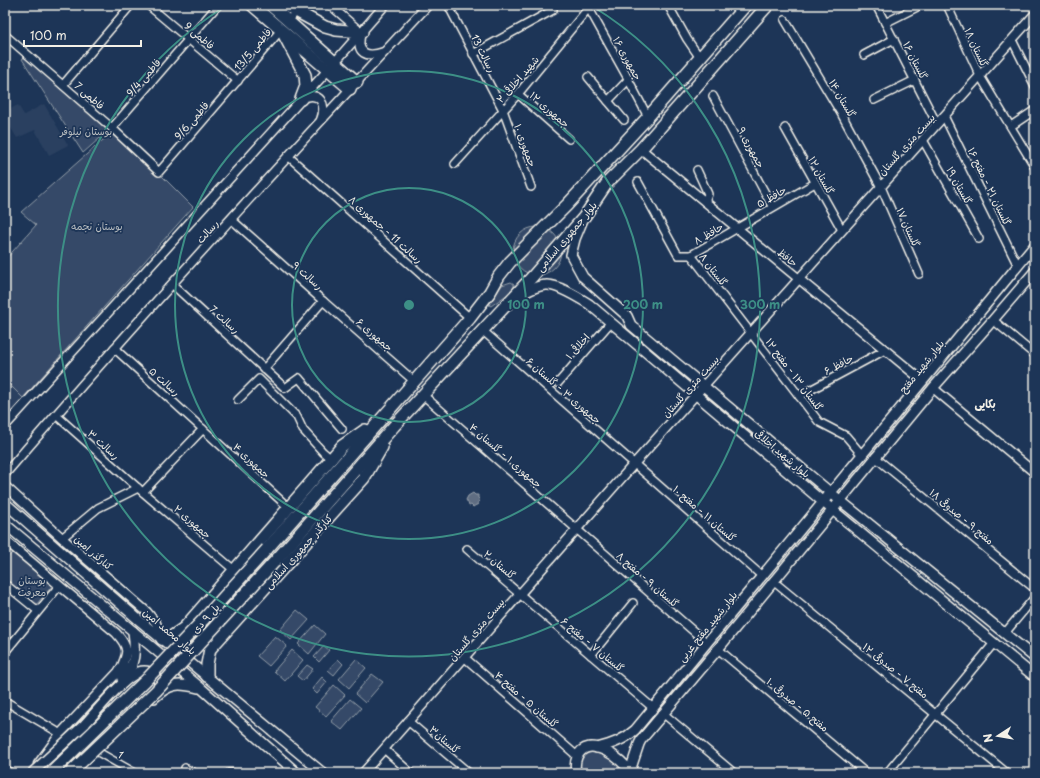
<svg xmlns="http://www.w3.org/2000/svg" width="1040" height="778" viewBox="0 0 1040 778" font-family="'Playpen Sans','Playpen Sans Arabic',sans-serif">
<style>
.built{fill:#2a4060}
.green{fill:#354a67;stroke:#949ea8}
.water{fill:#5e6d82;stroke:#9aa2ab}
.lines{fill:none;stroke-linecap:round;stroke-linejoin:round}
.minor-casing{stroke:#f4f1e8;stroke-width:10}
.tertiary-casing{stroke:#f4f1e8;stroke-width:11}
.secondary-casing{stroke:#f4f1e8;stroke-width:12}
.primary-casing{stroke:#f4f1e8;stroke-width:14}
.minor{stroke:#1d3557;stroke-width:7}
.tertiary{stroke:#1d3557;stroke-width:8}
.secondary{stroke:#1d3557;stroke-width:9}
.primary{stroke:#1d3557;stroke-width:11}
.secondary-bridge-casing{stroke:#f4f1e8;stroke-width:12;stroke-linecap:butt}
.primary-bridge-casing{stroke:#f4f1e8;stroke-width:14;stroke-linecap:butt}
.secondary-bridge{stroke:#1d3557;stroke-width:9}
.primary-bridge{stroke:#1d3557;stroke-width:11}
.ring{fill:none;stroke:#3d8f86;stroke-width:2}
.labels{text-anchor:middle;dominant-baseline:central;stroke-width:3.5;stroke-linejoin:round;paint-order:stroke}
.street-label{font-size:10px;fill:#f4f1e8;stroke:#1d3557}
.park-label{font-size:10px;fill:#bbbfc1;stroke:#1d3557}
.neighbourhood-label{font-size:11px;font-weight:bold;fill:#f4f1e8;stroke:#1d3557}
.centre{fill:#3d8f86;stroke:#1d3557;stroke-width:2}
.ring-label{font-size:12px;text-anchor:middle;font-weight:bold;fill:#3d8f86;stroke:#1d3557;stroke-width:3.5;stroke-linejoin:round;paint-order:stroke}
</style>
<rect width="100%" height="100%" fill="#1d3557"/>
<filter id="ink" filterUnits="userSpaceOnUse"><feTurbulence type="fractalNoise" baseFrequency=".025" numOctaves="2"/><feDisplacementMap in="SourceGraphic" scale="8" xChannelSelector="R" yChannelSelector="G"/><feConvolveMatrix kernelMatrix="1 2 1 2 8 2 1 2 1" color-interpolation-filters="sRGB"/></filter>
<g filter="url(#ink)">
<g class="built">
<polygon points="44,104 68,145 49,155 35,130 17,138 5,118 5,112 18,105 24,115"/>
<polygon points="5,380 23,398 5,417"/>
</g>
<g class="green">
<polygon points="25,57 108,131 83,153 22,59"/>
<polygon points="111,133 162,176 193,207 23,398 5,380 5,260 36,225 21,212"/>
<circle cx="537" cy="251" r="24"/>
<polygon points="511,282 514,284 514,288 512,291 491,306 489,305 502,285"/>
<polygon points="12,553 53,585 36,605 5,580 5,561"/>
<polygon points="297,610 309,620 291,640 280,630"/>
<polygon points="315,625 325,634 309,654 298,644"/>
<polygon points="275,636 287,646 269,666 257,656"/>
<polygon points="324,646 329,650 319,662 314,657"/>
<polygon points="292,650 303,660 285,681 274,671"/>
<polygon points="338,659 343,664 334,675 328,670"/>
<polygon points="356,659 366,668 349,688 339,679"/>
<polygon points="307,665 313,669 303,681 297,676"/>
<polygon points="372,674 383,682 365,703 355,694"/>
<polygon points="322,677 327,682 317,694 312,689"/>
<polygon points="334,685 345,695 326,716 315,707"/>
<polygon points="350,699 361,708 342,730 331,721"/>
<polygon points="594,751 612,758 628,773 579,773 580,758 586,752"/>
</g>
<polygon class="water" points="473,493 475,495 478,495 478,498 480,500 478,502 478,505 476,505 473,507 471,505 469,506 468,503 466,500 468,496"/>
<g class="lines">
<defs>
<g id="minor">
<polyline points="148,5 238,81"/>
<polyline points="330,5 360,31"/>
<polyline points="448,5 503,110 531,187"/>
<polyline points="587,5 626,75 648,117"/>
<polyline points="668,5 687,39 700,58"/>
<polyline points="876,5 937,124"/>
<polyline points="947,5 980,76 1035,167"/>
<polyline points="785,20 842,115 881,187 919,274"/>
<polyline points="288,21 302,5"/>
<polyline points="885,23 921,5"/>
<polyline points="5,35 112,128 159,172 281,30"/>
<polyline points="1012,40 1035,86"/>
<polyline points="473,54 553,10"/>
<polyline points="864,55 894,39"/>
<polyline points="588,77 624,120"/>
<polyline points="63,85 131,5"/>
<polyline points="518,94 569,139"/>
<polyline points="713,96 772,206"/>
<polyline points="874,100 915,80"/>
<polyline points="608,101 629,79"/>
<polyline points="944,116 1018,266"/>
<polyline points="1011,126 1035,110"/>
<polyline points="112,128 218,5"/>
<polyline points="785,128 842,230"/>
<polyline points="923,140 979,239"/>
<polyline points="288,156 470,318"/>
<polyline points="455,164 518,94 591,5"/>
<polyline points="697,170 708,194 705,202"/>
<polyline points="638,182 678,255 691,255"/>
<polyline points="231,219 323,301 264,369"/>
<polyline points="691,255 819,422 846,436 862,455"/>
<polyline points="691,255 815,183"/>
<polyline points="172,284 285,388 299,378 342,429"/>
<polyline points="323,301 414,381"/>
<polyline points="993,320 1035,355"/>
<polyline points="482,330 762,576"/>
<polyline points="114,348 288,507"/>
<polyline points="558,383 611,322"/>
<polyline points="423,395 707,643"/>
<polyline points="799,396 885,350"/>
<polyline points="238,400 259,379 297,417 303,430 323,452 331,459"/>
<polyline points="56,415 138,488 234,570"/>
<polyline points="875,457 1035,589"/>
<polyline points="143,492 203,429"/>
<polyline points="62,538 98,508 138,488"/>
<polyline points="467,549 653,708"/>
<polyline points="773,581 1007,773"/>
<polyline points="5,584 38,611"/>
<polyline points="1005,633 1035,597"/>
<polyline points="718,649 866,773"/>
<polyline points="5,652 59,586"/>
<polyline points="591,655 633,603"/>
<polyline points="464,657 577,756"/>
<polyline points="5,701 56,731"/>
<polyline points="664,714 734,773"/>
<polyline points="408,721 469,773"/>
<polyline points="384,749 411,773"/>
<polyline points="98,752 135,773"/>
<polyline points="185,768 194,773"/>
<polyline points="229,773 232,773"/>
<polyline points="887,773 994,643"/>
</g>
<g id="tertiary">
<path d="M361,33C355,54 367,58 384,52"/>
<path d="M303,98C320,91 327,104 321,120"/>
<polyline points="641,149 923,381"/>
<polyline points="933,388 1035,473"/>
<polyline points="5,426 328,70 385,5"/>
<path d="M5,474C142,314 285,159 428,5"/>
<polyline points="5,486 62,538 147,612 156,623 162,639"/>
<path d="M5,540L116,633C130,648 128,653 120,670L60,734L38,764"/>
<polyline points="363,773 633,465 1035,14"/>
</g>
<g id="secondary">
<polyline points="582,222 575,239 571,255 583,277 627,316 631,325 831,493 1035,658"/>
<path d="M517,297C524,293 537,285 546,285C557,284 579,298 589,304L823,502L1035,677"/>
<polyline points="5,503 140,621 323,773"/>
<polyline points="5,524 201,688 297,773"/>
<path d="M124,682C135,660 136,655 133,631"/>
<polyline points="123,683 120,670 132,666"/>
<path d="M154,698C170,683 178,683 198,688"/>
<path d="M85,724C98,710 122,679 139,672C144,670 150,671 154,675C160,679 159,685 158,692"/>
<path d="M597,748C612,744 624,740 635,730L1035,245"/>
<polyline points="5,770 9,773"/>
<polyline points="630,771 639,744 641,740 718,649 933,388 993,320 1035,271"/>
<path d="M576,773C575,768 575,762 577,757C588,733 622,758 631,773"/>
</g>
<g id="primary">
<polyline points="252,5 350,89"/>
<polyline points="270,5 357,82"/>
<polyline points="285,5 325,27 336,30 362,32"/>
<polyline points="284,35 305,75 306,86 301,99"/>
<polyline points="267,549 470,318 490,292 499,276 510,262 567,205 648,117 746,5"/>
<polyline points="277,559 394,426 533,276 584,217 607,183 641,149 768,5"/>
<polyline points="162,639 171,637 184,628 331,459 342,446 365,430"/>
<polyline points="207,676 207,664 210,649 364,478 382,447"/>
</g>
</defs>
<use href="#minor" class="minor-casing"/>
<use href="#tertiary" class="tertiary-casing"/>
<use href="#secondary" class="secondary-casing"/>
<use href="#primary" class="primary-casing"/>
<use href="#minor" class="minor"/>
<use href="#tertiary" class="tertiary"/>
<use href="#secondary" class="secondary"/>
<use href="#primary" class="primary"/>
<defs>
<polyline id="secondary-bridge" points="32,773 85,724"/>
<g id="primary-bridge">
<polyline points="51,773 145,681 203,620 267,549"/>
<polyline points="70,773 156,691 277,559"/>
</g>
</defs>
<use href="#secondary-bridge" class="secondary-bridge-casing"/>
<use href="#primary-bridge" class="primary-bridge-casing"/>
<use href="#secondary-bridge" class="secondary-bridge"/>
<use href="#primary-bridge" class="primary-bridge"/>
</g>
</g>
<g class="ring">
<circle cx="409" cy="305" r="117"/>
<circle cx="409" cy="305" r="234"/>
<path d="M592 6A351 351 0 1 1 226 6"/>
</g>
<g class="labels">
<g class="street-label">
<text transform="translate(200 35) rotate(40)">فاطمی 9</text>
<text transform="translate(977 47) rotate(65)">گلستان ۱۸</text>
<text transform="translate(252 49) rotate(-50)">فاطمی 13/5</text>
<text transform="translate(484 53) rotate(63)">رسالت 13</text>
<text transform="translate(628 58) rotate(61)">جمهوری ۱۶</text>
<text transform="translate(916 60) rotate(63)">گلستان ۱۶</text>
<text transform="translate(143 77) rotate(-49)">فاطمی 9/4</text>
<text transform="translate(517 79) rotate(-49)">شهید اخلاقی ۲</text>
<text transform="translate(90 95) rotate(41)">فاطمی 7</text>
<text transform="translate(843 98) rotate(60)">گلستان ۱۴</text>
<text transform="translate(550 109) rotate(41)">جمهوری ۱۲</text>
<text transform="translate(191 120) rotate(-49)">فاطمی 9/6</text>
<text transform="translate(906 144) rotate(-48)">بیست متری گلستان</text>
<text transform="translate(526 145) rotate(70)">جمهوری ۱۰</text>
<text transform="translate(752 147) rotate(62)">جمهوری ۹</text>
<text transform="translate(822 175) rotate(61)">گلستان ۱۲</text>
<text transform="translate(960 185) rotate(61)">گلستان ۱۹</text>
<text transform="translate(990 186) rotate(64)">گلستان ۲۱ - مفتح ۱۶</text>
<text transform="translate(771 196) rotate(-30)">حافظ ۵</text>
<text transform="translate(909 227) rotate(66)">گلستان ۱۷</text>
<text transform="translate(386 229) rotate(42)">رسالت 11 - جمهوری ۸</text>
<text transform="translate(207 231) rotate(-48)">رسالت</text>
<text transform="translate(708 233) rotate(-31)">حافظ ۸</text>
<text transform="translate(566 236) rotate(-50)">بلوار جمهوری اسلامی</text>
<text transform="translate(788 257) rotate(39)">حافظ</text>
<text transform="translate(714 269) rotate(52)">گلستان ۸</text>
<text transform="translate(308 275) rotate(42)">رسالت ۹</text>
<text transform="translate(225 319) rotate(42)">رسالت 7</text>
<text transform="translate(375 334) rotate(41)">جمهوری ۶</text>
<text transform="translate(577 346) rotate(-49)">اخلاقی ۱</text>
<text transform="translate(838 364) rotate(-28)">حافظ ۶</text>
<text transform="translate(921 366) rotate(-51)">بلوار شهید مفتح</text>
<text transform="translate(795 374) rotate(53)">گلستان ۱۳ - مفتح ۱۲</text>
<text transform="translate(165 381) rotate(42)">رسالت ۵</text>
<text transform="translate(690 386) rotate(-48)">بیست متری گلستان</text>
<text transform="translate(564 390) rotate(41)">جمهوری ۳ - گلستان ۶</text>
<text transform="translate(104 444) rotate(42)">رسالت ۳</text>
<text transform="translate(783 453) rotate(40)">بلوار شهید اخلاقی</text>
<text transform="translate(506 455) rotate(41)">جمهوری ۱ - گلستان ۴</text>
<text transform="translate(252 460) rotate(43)">جمهوری ۴</text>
<text transform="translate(705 513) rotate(41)">گلستان ۱۱ - مفتح ۱۰</text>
<text transform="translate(962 516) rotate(40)">مفتح ۹ - صدوقی ۱۸</text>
<text transform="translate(193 521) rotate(41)">جمهوری ۲</text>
<text transform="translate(298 551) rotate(-48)">کنارگذر جمهوری اسلامی</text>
<text transform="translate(94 552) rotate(41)">کنارگذر امین</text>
<text transform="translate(500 564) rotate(41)">گلستان ۲</text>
<text transform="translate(648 579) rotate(41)">گلستان ۹ - مفتح ۸</text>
<text transform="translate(205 618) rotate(-48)">پل ۹ دی</text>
<text transform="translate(707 626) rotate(-51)">بلوار شهید مفتح غربی</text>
<text transform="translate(476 629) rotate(-49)">بیست متری گلستان</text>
<text transform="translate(170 631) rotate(40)">بلوار محمد امین</text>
<text transform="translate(593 644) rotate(40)">گلستان ۷ - مفتح ۶</text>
<text transform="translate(896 670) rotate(39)">مفتح ۷ - صدوقی ۱۲</text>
<text transform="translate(527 699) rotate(41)">گلستان ۵ - مفتح ۴</text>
<text transform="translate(798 704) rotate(40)">مفتح ۵ - صدوقی ۱۰</text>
<text transform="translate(445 739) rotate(41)">گلستان۳</text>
<text transform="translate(121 754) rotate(30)">1</text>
</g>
<g class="park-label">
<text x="86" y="130">بوستان نیلوفر</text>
<text x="97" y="225">بوستان نجمه</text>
<text x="32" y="579">بوستان<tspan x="32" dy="12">معرفت</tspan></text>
</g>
<g class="neighbourhood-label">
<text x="985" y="403">بکایی</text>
</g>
</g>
<circle cx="409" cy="305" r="6" class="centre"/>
<g class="ring-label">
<text x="526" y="309">100 m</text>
<text x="643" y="309">200 m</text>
<text x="760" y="309">300 m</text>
</g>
<rect width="1040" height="778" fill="none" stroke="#1d3557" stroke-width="20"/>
<rect x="10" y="10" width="1020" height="758" fill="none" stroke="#f4f1e8" stroke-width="1.5" filter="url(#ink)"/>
<g transform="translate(998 736) rotate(258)" stroke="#1d3557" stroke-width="3" paint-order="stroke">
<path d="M0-3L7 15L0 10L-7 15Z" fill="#f4f1e8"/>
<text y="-6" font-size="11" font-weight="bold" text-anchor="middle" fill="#f4f1e8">N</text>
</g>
<path d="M24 40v6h117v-6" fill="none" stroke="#f4f1e8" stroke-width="2"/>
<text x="30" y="40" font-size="12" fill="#f4f1e8" stroke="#1d3557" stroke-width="3" paint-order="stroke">100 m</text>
</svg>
